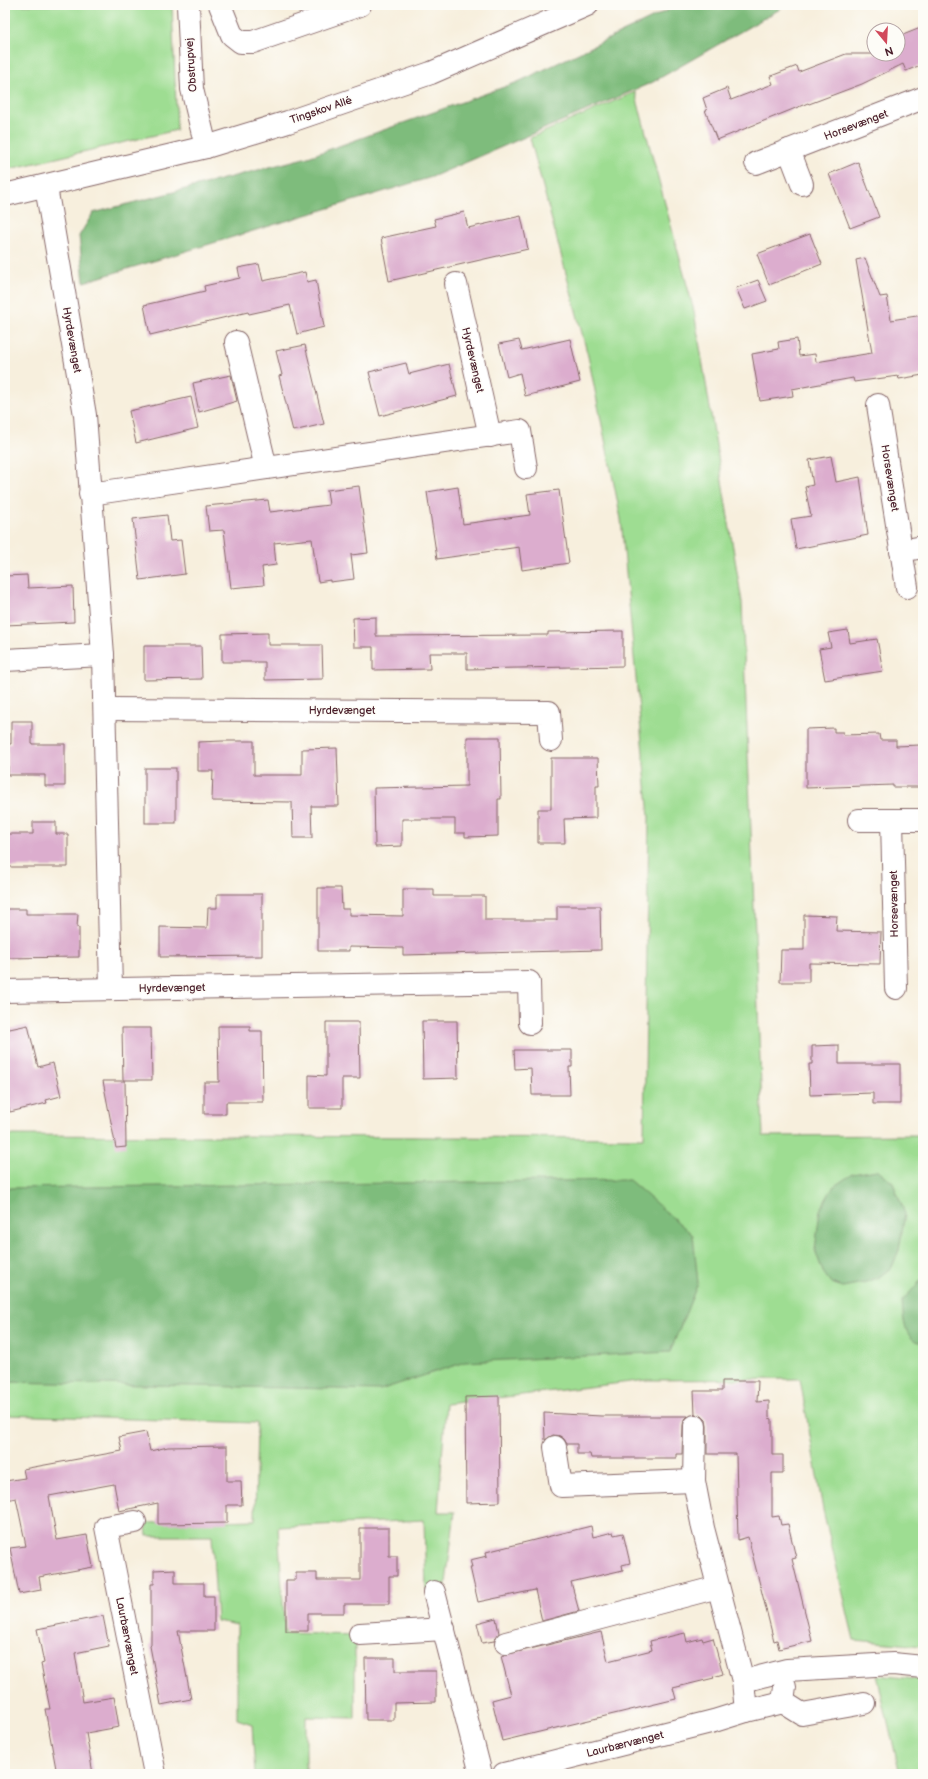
<svg xmlns="http://www.w3.org/2000/svg" width="928" height="1779" viewBox="0 0 928 1779" font-family="'Balsamiq Sans',sans-serif">
<style>
.green{fill:#9edd92;stroke:#747e5e}
.forest{fill:#7ebc7c;stroke:#646e54}
.building{fill:#dcadce}
.lines{fill:none;stroke-linecap:round;stroke-linejoin:round}
.minor-casing{stroke:#876869;stroke-width:24}
.minor{stroke:#fff;stroke-width:22}
.labels{text-anchor:middle;dominant-baseline:central;stroke-width:3;stroke-linejoin:round;paint-order:stroke}
.street-label{font-size:11px;fill:#4a1f2b;stroke:#fdfcf7}
</style>
<rect width="100%" height="100%" fill="#fdfcf7"/>
<filter id="ink" filterUnits="userSpaceOnUse"><feTurbulence type="fractalNoise" baseFrequency=".025" numOctaves="2"/><feDisplacementMap in="SourceGraphic" scale="8" xChannelSelector="R" yChannelSelector="G"/><feConvolveMatrix kernelMatrix="1 2 1 2 8 2 1 2 1" color-interpolation-filters="sRGB"/></filter>
<filter id="wash" filterUnits="userSpaceOnUse"><feTurbulence type="fractalNoise" baseFrequency=".012" numOctaves="4" result="noise"/><feDisplacementMap in="SourceGraphic" scale="16" xChannelSelector="R" yChannelSelector="G"/><feGaussianBlur stdDeviation="0.9" result="paint"/><feColorMatrix in="noise" values="0 0 0 0 0 0 0 0 0 0 0 0 0 0 0 0 0 1.4 0 .05"/><feComposite in="paint" operator="in"/></filter>
<g filter="url(#wash)">
<rect width="100%" height="100%" fill="#f7efdd"/>
<g class="green">
<polygon points="5,5 172,5 177,130 5,170"/>
<polygon points="635,92 694,311 742,602 763,1136 923,1135 923,1646 854,1640 823,1510 800,1379 647,1380 446,1404 438,1512 455,1512 445,1591 426,1590 424,1520 278,1527 285,1633 355,1635 355,1718 306,1717 306,1774 255,1774 252,1724 237,1719 237,1625 217,1621 212,1536 147,1536 146,1523 255,1520 257,1423 5,1415 5,1135 644,1138 649,817 621,519 588,356 530,138"/>
<polygon points="877,1675 923,1680 923,1774 900,1774"/>
</g>
<g class="forest">
<polygon points="679,5 787,5 653,82 432,177 84,282 79,236 93,213 308,157 518,82"/>
<polygon points="877,1170 893,1183 905,1213 899,1250 892,1267 878,1278 863,1283 843,1287 831,1283 823,1272 815,1250 820,1210 833,1187 852,1174"/>
<polygon points="629,1180 693,1235 698,1283 670,1352 465,1362 380,1390 5,1382 5,1188"/>
<path d="M923,1278V1343C920,1342 916,1342 914,1340C903,1333 903,1313 902,1301Z"/>
</g>
<g id="blocks">
<g class="building">
<polygon points="923,27 923,64 906,71 903,64 862,84 809,104 808,103 717,140 705,110 707,110 703,98 727,88 731,100 773,84 770,76 771,76 797,66 799,72 846,54 898,54 898,37"/>
<polygon points="858,162 879,217 850,228 829,174"/>
<polygon points="464,212 468,228 521,216 528,249 389,281 381,238 436,226 434,219"/>
<polygon points="810,234 822,264 769,285 757,254"/>
<polygon points="865,258 880,297 887,296 891,320 923,315 923,375 899,379 898,376 854,382 853,378 792,389 793,396 760,401 752,354 779,349 778,342 797,339 799,356 815,354 816,362 872,353 856,260"/>
<polygon points="259,264 263,281 305,272 307,282 316,280 324,327 297,334 290,305 249,314 248,312 150,335 144,305 205,291 204,286 240,278 238,268"/>
<polygon points="758,280 767,301 745,309 736,288"/>
<polygon points="570,339 580,382 525,396 520,373 507,377 499,344 519,340 522,350"/>
<polygon points="305,345 324,424 293,431 279,376 282,375 276,351"/>
<polygon points="406,363 409,374 449,364 457,396 380,416 369,372"/>
<polygon points="231,375 237,401 199,412 193,383"/>
<polygon points="191,397 198,428 136,443 129,411"/>
<polygon points="831,456 836,482 860,477 868,535 796,549 791,519 811,516 805,487 813,485 809,460"/>
<polygon points="359,486 368,553 351,555 354,579 330,582 330,580 318,582 312,539 274,543 276,565 262,567 264,585 231,588 224,530 209,531 206,506 268,500 270,512 329,505 327,490"/>
<polygon points="458,487 463,524 530,515 527,494 559,490 569,563 522,570 519,547 437,559 427,492"/>
<polygon points="167,515 170,541 181,540 185,574 140,580 133,519"/>
<polygon points="27,575 28,588 73,586 74,622 5,625 5,576"/>
<polygon points="376,617 376,636 548,635 548,632 623,631 623,666 467,669 467,653 429,653 430,669 373,670 373,647 354,647 353,618"/>
<polygon points="848,630 850,643 877,639 883,671 825,680 819,649 831,647 828,633"/>
<polygon points="268,633 268,645 322,645 323,679 265,680 265,662 222,662 222,634"/>
<polygon points="144,646 201,646 202,679 144,680"/>
<polygon points="11,721 32,721 32,744 65,744 65,786 45,786 45,775 8,775 8,744 11,744"/>
<polygon points="834,728 834,732 843,732 843,735 879,734 880,740 896,740 896,746 920,745 921,752 923,752 923,787 893,787 893,785 806,788 806,729"/>
<polygon points="467,737 500,737 501,799 498,799 498,836 465,837 465,833 455,833 455,819 402,819 402,846 375,847 374,788 467,786"/>
<polygon points="223,741 254,741 254,775 302,775 302,749 337,748 339,806 311,806 312,838 293,838 292,802 212,801 213,771 198,771 198,742"/>
<polygon points="551,758 598,758 599,786 596,786 596,818 564,819 565,843 538,843 538,809 551,809"/>
<rect x="145" y="768" width="31" height="55"/>
<polygon points="33,822 56,822 56,834 68,834 68,867 5,867 5,834 33,834"/>
<polygon points="318,888 341,888 342,909 349,909 349,915 403,916 403,889 434,889 434,896 485,896 485,920 557,920 557,906 600,906 601,950 403,955 403,948 349,947 349,951 318,951"/>
<polygon points="217,894 262,894 262,956 160,957 160,927 207,928 208,908 217,908"/>
<polygon points="5,909 26,909 26,914 78,914 77,927 79,927 79,957 5,958"/>
<polygon points="804,915 837,916 836,931 881,932 880,964 809,963 809,982 780,982 781,950 804,950"/>
<polygon points="422,1021 457,1021 458,1078 423,1079"/>
<polygon points="326,1022 359,1022 360,1078 342,1078 342,1108 309,1108 309,1075 326,1076"/>
<polygon points="28,1025 38,1067 53,1063 61,1096 46,1100 47,1103 10,1112 5,1093 5,1030"/>
<polygon points="218,1026 250,1026 250,1031 262,1031 263,1102 226,1102 226,1114 204,1114 204,1082 219,1082"/>
<polygon points="122,1028 151,1028 152,1080 123,1080"/>
<polygon points="839,1045 839,1064 900,1064 900,1104 873,1104 873,1093 810,1095 809,1064 812,1064 812,1046"/>
<polygon points="514,1050 572,1050 572,1067 569,1067 570,1095 532,1095 531,1068 515,1069"/>
<polygon points="103,1081 125,1081 126,1147 116,1148"/>
<polygon points="722,1381 758,1381 757,1402 769,1401 769,1418 772,1419 772,1455 783,1455 783,1473 772,1473 772,1517 779,1516 781,1525 788,1524 796,1558 792,1559 812,1641 779,1649 777,1640 774,1641 748,1537 738,1540 736,1454 707,1454 707,1426 706,1420 702,1416 695,1414 694,1391 722,1391"/>
<polygon points="499,1396 500,1502 466,1503 465,1397"/>
<polygon points="544,1413 601,1416 688,1416 684,1420 683,1425 682,1454 676,1454 676,1458 591,1458 590,1454 577,1454 577,1444 567,1444 564,1439 560,1436 553,1435 545,1440"/>
<polygon points="146,1432 150,1451 168,1447 227,1446 227,1481 241,1481 242,1505 227,1505 227,1523 158,1524 158,1503 119,1511 114,1484 49,1496 57,1540 87,1535 93,1567 39,1577 41,1590 19,1594 10,1548 26,1546 16,1498 7,1500 5,1481 25,1478 23,1469 122,1451 119,1437"/>
<polygon points="591,1526 593,1537 613,1532 614,1535 623,1533 630,1563 622,1565 623,1570 571,1582 579,1611 542,1621 535,1590 478,1602 470,1567 472,1567 470,1560 487,1556 486,1552"/>
<polygon points="360,1528 389,1528 389,1556 397,1556 397,1576 389,1576 389,1604 344,1604 344,1613 308,1613 308,1631 286,1631 286,1580 296,1580 296,1573 317,1573 317,1580 360,1580"/>
<polygon points="175,1569 175,1583 204,1583 204,1596 214,1596 214,1631 178,1631 191,1699 161,1705 150,1646 151,1645 151,1584 154,1584 154,1570"/>
<polygon points="103,1616 109,1646 75,1653 83,1702 114,1697 119,1727 86,1733 93,1774 57,1774 45,1709 50,1709 41,1664 44,1663 37,1629"/>
<polygon points="496,1618 499,1633 494,1641 482,1643 477,1623"/>
<polygon points="601,1632 608,1661 652,1650 650,1641 685,1633 687,1642 702,1638 703,1641 713,1638 723,1674 713,1677 714,1678 673,1688 676,1699 502,1741 492,1700 511,1695 501,1656"/>
<polygon points="365,1658 395,1658 395,1671 436,1671 436,1702 394,1703 394,1720 366,1720"/>
</g>
</g>
</g>
<g filter="url(#ink)">
<use href="#blocks" fill-opacity="0" stroke="#876869" stroke-width="1"/>
<g class="lines">
<defs>
<g id="minor">
<polyline points="188,5 192,89 206,147"/>
<polyline points="220,5 232,35 241,42 253,42 360,5"/>
<polyline points="789,150 802,184"/>
<polyline points="756,163 923,98"/>
<polyline points="46,187 85,415 103,655 111,989"/>
<polyline points="5,195 206,147 288,122 431,73 587,5"/>
<polyline points="456,284 490,436"/>
<polyline points="236,342 266,468"/>
<polyline points="878,405 907,587"/>
<polyline points="90,494 520,431 526,468"/>
<polyline points="901,551 923,547"/>
<polyline points="5,660 103,655"/>
<polyline points="106,709 549,712 551,740"/>
<polyline points="859,820 923,820"/>
<polyline points="892,820 896,988"/>
<polyline points="5,991 529,982 530,1023"/>
<polyline points="695,1426 694,1481 703,1528 743,1681"/>
<polyline points="555,1447 561,1486 694,1481"/>
<polyline points="135,1522 106,1527 155,1774"/>
<polyline points="434,1592 481,1774"/>
<polyline points="360,1634 444,1629"/>
<polyline points="506,1643 718,1587"/>
<polyline points="783,1702 802,1714 864,1703"/>
<polyline points="746,1711 783,1702 785,1687"/>
<polyline points="504,1774 714,1721 746,1711 743,1681 787,1670 893,1664 923,1667"/>
</g>
</defs>
<use href="#minor" class="minor-casing"/>
<use href="#minor" class="minor"/>
</g>
</g>
<g class="labels">
<g class="street-label">
<text transform="translate(191 65) rotate(-94)">Obstrupvej</text>
<text transform="translate(321 110) rotate(-19)">Tingskov Allé</text>
<text transform="translate(856 125) rotate(-21)">Horsevænget</text>
<text transform="translate(72 340) rotate(80)">Hyrdevænget</text>
<text transform="translate(473 360) rotate(77)">Hyrdevænget</text>
<text transform="translate(890 478) rotate(81)">Horsevænget</text>
<text x="342" y="710">Hyrdevænget</text>
<text transform="translate(894 904) rotate(-91)">Horsevænget</text>
<text transform="translate(172 988) rotate(-1)">Hyrdevænget</text>
<text transform="translate(127 1636) rotate(79)">Laurbærvænget</text>
<text transform="translate(625 1744) rotate(-14)">Laurbærvænget</text>
</g>
</g>
<rect width="928" height="1779" fill="none" stroke="#fdfcf7" stroke-width="20"/>
<g transform="translate(886 42) rotate(162)"><circle r="19" fill="#fdfcf7" stroke="#b5a4a5"/>
<path d="M0-3L7 15L0 10L-7 15Z" fill="#d1495b"/>
<text y="-6" font-size="11" font-weight="bold" text-anchor="middle" fill="#4a1f2b">N</text>
</g>
</svg>
